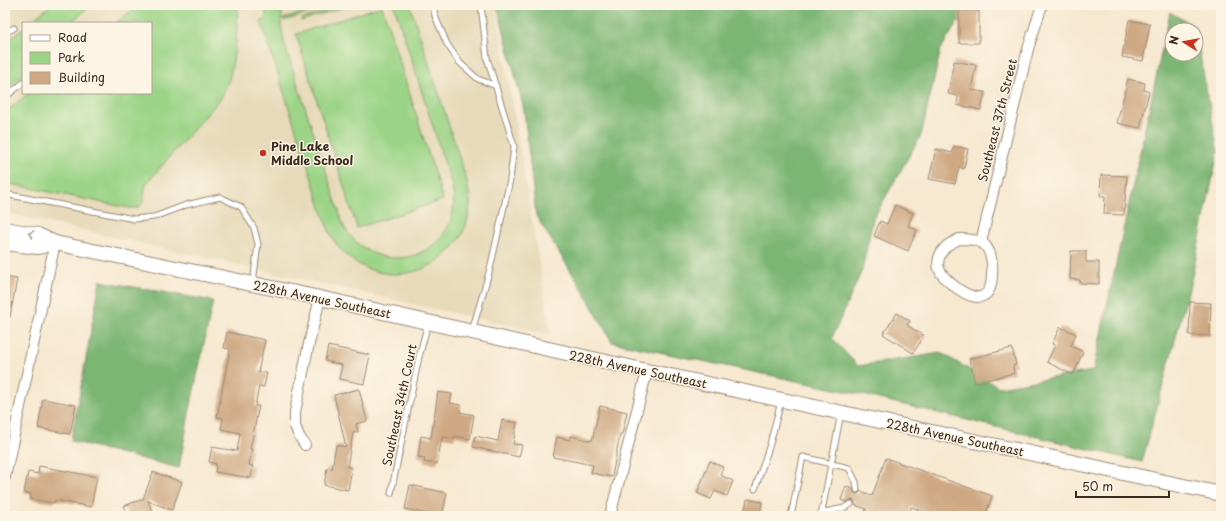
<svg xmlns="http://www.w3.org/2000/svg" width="1226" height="521" viewBox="0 0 1226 521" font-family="'Playpen Sans',sans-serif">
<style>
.built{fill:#e7daba;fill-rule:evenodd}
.green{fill:#9bd486;stroke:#6b7f52}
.forest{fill:#7cb673;stroke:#5c7048}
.building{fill:#cea983}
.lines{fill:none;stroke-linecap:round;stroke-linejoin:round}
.lane-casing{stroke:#998977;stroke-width:7}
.street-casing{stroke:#998977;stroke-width:12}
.secondary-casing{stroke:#998977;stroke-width:16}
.lane{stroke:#fff;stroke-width:5}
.street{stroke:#fff;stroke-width:10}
.secondary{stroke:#fff;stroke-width:14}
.oneway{stroke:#a79f9a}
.poi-dot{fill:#c8321e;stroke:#fcf5e5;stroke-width:1.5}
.labels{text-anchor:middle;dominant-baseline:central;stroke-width:3;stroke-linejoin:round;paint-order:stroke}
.street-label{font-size:12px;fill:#3b2a1e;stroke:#fcf5e5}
.poi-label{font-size:12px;font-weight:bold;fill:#3b2a1e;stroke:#fcf5e5;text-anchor:start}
</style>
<rect width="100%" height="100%" fill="#fcf5e5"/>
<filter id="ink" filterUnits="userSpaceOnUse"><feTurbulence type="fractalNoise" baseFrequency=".025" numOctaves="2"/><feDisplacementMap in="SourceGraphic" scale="8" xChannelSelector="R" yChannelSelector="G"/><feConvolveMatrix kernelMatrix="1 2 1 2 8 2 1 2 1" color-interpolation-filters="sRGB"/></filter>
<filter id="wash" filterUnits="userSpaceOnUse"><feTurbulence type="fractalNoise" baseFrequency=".012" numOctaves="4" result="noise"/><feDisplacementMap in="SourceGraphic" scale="16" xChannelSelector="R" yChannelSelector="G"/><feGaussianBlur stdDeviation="0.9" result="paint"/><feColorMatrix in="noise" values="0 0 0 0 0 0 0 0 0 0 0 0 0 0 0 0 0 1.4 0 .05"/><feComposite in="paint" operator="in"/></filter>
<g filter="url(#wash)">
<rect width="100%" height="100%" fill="#f7e8d0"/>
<path class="built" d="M5,5H496L551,335L5,213ZM23,23H151V93H23Z"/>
<g class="green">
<polygon points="51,5 92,5 70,23 29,23"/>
<polygon points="139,5 238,5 236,42 233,61 230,77 221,98 146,184 143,202 138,208 129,208 5,183 5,112 29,93 151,93 151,23 116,23"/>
<path d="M267,5H283L281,24L284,42L344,227C382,288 470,251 451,183L394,5H410L466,178C468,187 470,196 470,205C466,269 387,297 343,252C335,244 330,234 326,223L261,21L265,20Z"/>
<polygon points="326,5 334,5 284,21 283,19"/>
<polygon points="343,5 351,5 301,21 301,19"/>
<polygon points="382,6 443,200 357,228 296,34"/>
<polygon points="23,28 23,75 5,89 5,39 12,37"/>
</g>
<g class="forest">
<polygon points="497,5 968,5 941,49 921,135 873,219 862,270 832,338 858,366 941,353 999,387 1093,371 1170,12 1195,27 1195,30 1172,30 1172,54 1196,54 1196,34 1218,152 1191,281 1142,462 863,395 612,342 584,292 536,216 524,110"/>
<polygon points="100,281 213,301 189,414 179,468 71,441"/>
</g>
<g id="blocks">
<g class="building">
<polygon points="959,10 979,11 979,43 959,43"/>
<polygon points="1129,20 1150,24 1143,61 1122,57"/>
<polygon points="954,61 976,65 971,90 985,92 981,110 957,105 958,96 948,94"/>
<polygon points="1128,79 1145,83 1144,90 1149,92 1140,128 1117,123"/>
<polygon points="954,146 968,149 964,169 959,167 955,184 929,179 936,149 952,153"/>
<polygon points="1101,175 1127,176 1124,215 1104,214 1105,196 1100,196"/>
<polygon points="895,205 913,213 908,226 917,230 908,251 874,236 880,221 887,224"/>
<polygon points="1071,251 1086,251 1086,262 1099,262 1099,284 1080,283 1080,280 1070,279"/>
<polygon points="5,277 17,279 10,317 5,317"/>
<polygon points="1190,302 1211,303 1210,336 1189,335"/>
<polygon points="897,313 910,321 907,325 924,336 913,353 883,334"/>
<polygon points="1060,327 1076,334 1071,346 1083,352 1073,375 1047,362 1055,345 1052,344"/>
<polygon points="227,332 265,340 258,372 267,373 264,387 259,386 255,406 259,406 250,449 252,449 249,465 253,466 251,478 215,472 216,464 209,462 212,447 237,451 240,433 221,429 223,418 217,417 230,349 224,348"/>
<polygon points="328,346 370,355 364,384 339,379 342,365 325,361"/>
<polygon points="1012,348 1016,365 1013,366 1014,373 975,383 969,359"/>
<polygon points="359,389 367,421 356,424 358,432 353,433 347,467 352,468 348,490 324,485 327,468 332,469 336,445 346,447 334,395"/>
<polygon points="438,392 452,394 450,403 461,405 460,412 474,415 470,439 455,436 455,439 442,437 437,464 424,462 425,458 418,457 421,436 431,438"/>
<polygon points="43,399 76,405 70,434 38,428"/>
<polygon points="600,406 627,412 622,434 620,434 612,477 591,473 593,465 553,457 557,437 570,440 571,436 592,441"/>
<polygon points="502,420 517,423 513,444 522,445 519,457 473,447 475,436 498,441"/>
<polygon points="886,458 992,496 985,516 936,516 911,507 908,516 863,516 866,509 855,505 855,502 853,500 846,502 841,500 846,486 853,489 854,492 856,494 859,493 861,491 872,496"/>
<polygon points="710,461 723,467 720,475 733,481 727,496 715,491 711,499 697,493"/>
<polygon points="39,466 97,477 91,507 55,500 54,503 30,499 31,494 24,493 28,472 38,474"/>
<polygon points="153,472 182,482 172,510 148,501 153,513 150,514 151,516 128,516 124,506 143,499"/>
<polygon points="410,485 447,493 442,516 436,516 405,509"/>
<polygon points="747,499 762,502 760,516 744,514"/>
</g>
</g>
</g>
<g filter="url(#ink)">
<use href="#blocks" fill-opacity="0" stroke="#998977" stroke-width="1"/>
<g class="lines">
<defs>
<g id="lane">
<polyline points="433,5 435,16 447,44 460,63 478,79 496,86"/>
<polyline points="5,33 14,28"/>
<polyline points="5,97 23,83"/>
<polyline points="5,194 134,219 154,217 186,205 220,197 241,207 254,228 258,244 253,283"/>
<polyline points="472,331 490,269 510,180 514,146 487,58 481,5"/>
<polyline points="755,489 770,444 781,401"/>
<polyline points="391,493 419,357 428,323"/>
<polyline points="821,513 844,508 851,504"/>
<polyline points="791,516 803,457 849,468 856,482 857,490"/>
<polyline points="821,516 841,413"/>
</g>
<g id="street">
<path d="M959,239C966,239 974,239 980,242C991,246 993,264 992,274C992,282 991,292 983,296C971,302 943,280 939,269C937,263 939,254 944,249C947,244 954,242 959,239Z"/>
<polyline points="981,242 1028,49 1042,5"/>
<polyline points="305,445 299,436 295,426 295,412 308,348 320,298"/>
<polyline points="5,477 55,243"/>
<polyline points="610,516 647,371"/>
</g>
<g id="secondary">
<polyline points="5,229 38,235 55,243 320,298 647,371 1221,494"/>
<polyline points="5,243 38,247 55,243"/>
</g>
</defs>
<use href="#lane" class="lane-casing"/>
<use href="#street" class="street-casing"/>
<use href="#secondary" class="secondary-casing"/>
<use href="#lane" class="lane"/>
<use href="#street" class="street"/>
<use href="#secondary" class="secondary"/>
</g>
<defs><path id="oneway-chevron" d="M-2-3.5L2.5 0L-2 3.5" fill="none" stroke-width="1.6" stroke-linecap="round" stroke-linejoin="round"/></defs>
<use class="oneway" href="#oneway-chevron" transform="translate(31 234) rotate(-169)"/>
</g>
<circle class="poi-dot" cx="263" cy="153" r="4"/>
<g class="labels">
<g class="street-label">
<text transform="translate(997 120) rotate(-76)">Southeast 37th Street</text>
<text transform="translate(322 299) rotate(12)">228th Avenue Southeast</text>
<text transform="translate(638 369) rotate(12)">228th Avenue Southeast</text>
<text transform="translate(399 405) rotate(-78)">Southeast 34th Court</text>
<text transform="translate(955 437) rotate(12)">228th Avenue Southeast</text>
</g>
<g class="poi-label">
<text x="271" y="146">Pine Lake<tspan x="271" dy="14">Middle School</tspan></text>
</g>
</g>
<rect width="1226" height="521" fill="none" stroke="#fcf5e5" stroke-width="20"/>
<rect x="22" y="22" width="130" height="72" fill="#fcf5e5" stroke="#afa495"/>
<rect x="30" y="35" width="20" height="6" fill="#ffffff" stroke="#afa495"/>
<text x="58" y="42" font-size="12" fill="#3b2a1e">Road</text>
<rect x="30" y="52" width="20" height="12" fill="#9bd486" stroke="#afa495"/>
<text x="58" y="62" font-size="12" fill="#3b2a1e">Park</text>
<rect x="30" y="72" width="20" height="12" fill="#cea983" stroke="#afa495"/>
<text x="58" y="82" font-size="12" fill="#3b2a1e">Building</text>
<g transform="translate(1184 42) rotate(281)"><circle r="19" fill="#fcf5e5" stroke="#afa495"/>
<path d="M0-3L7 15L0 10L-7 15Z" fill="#c8321e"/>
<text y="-6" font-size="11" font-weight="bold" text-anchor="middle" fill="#3b2a1e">N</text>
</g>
<path d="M1076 491v6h93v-6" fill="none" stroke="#3b2a1e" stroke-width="2"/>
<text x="1082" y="491" font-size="12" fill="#3b2a1e" stroke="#fcf5e5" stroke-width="3" paint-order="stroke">50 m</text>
</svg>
